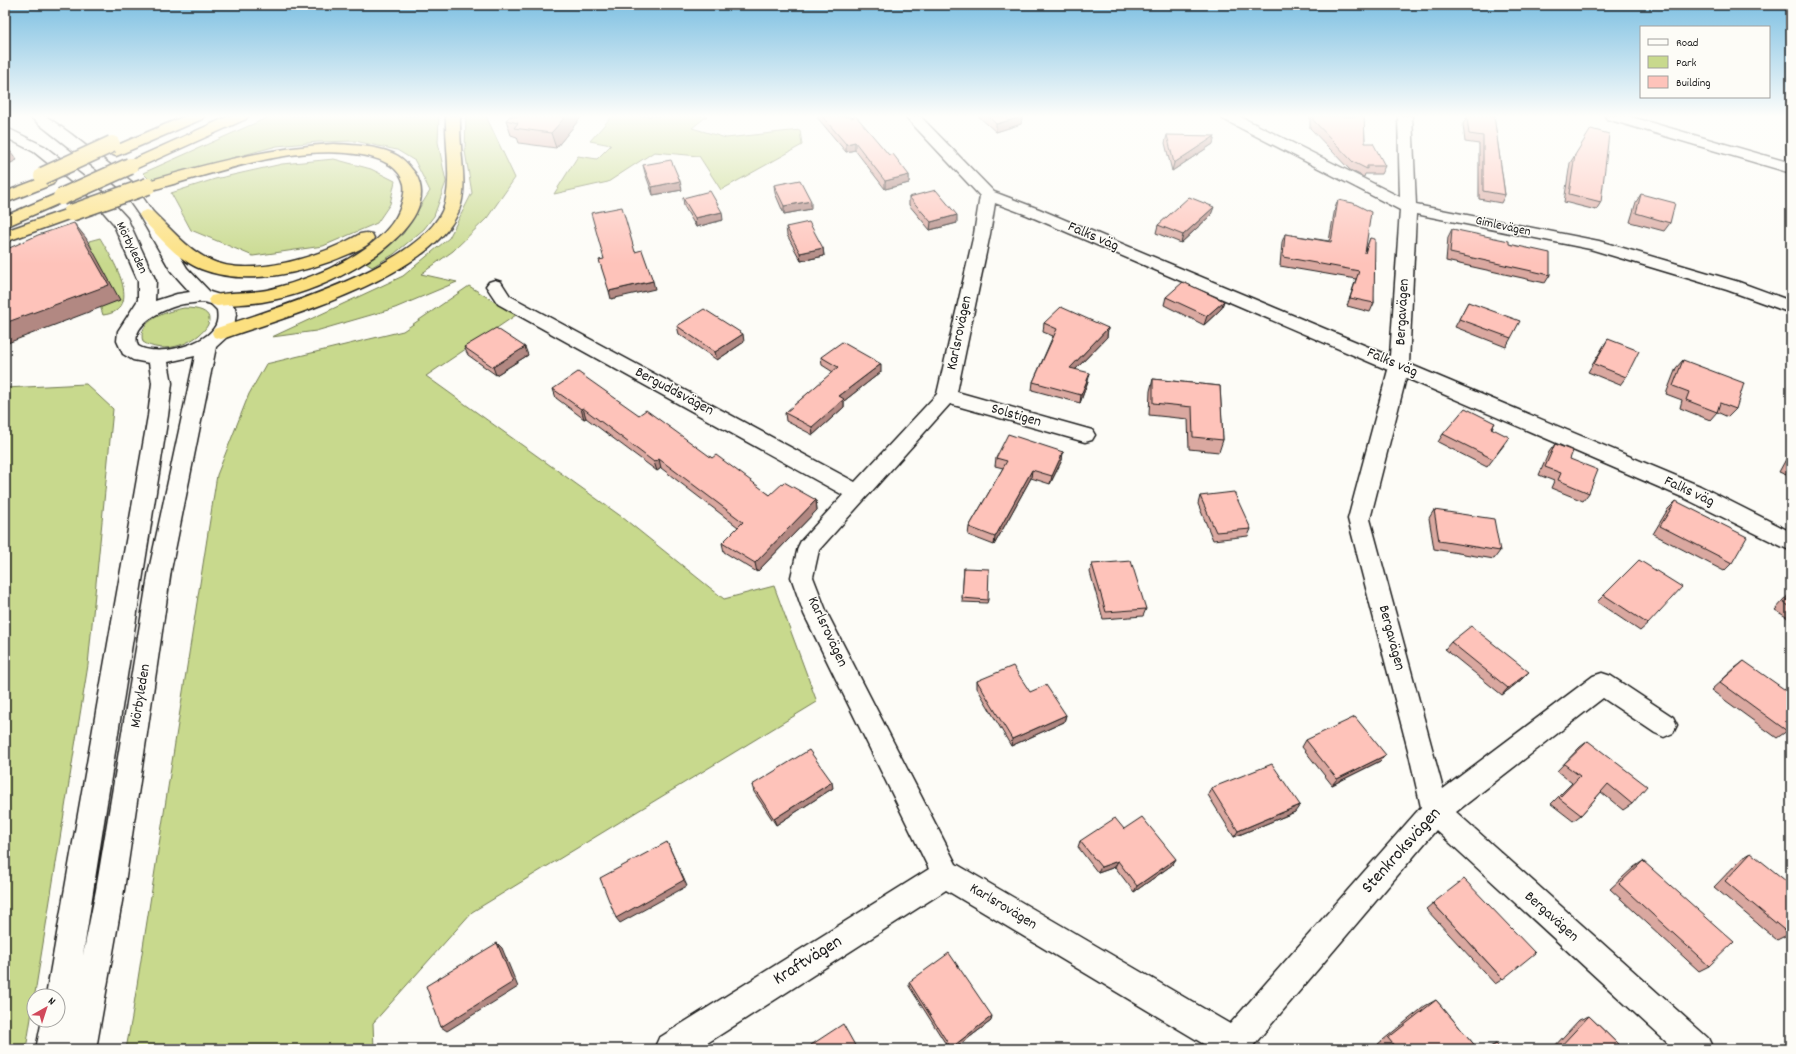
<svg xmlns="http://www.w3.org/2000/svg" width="1796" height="1054" viewBox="0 0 1796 1054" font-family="Dekko,sans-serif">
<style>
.green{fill:#c8d98d;stroke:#727a54}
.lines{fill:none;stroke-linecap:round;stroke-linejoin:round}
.street-casing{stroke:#1c1c1c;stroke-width:3}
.secondary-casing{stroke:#1c1c1c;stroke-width:3}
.highway-casing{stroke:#1c1c1c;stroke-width:3}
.street{fill:#fdfcf7;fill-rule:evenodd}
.secondary{fill:#fdfcf7;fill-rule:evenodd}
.highway{fill:#fce080;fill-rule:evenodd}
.highway-bridge-casing{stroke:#1c1c1c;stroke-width:19;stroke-linecap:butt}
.highway-bridge{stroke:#fce080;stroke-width:16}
.wall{fill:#daa8a0;stroke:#1c1c1c}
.shaded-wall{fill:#b28882;stroke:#1c1c1c}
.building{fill:#fec3ba;stroke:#1c1c1c}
.labels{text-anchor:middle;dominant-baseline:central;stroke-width:3;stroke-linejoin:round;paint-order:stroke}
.far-street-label{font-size:13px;fill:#1c1c1c;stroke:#fdfcf7}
.street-label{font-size:15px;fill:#1c1c1c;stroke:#fdfcf7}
.near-street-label{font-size:18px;fill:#1c1c1c;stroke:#fdfcf7}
</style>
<rect width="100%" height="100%" fill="#fdfcf7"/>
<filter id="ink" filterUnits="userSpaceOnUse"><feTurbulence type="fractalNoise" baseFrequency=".025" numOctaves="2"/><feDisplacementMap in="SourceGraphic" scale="8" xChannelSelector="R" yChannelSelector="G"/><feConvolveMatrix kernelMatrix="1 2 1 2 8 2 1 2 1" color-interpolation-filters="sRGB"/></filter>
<g filter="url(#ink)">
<g class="green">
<polygon points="271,116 439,116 438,142 446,182 434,216 424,229 394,254 372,267 364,262 403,234 430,191 415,161 397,150 355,141 318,142 277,146 150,180 143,173"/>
<polygon points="466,116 486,116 515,178 487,218 453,251 421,274 457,282 395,308 316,331 272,337 403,276 449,238 472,193 465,151"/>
<polygon points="612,116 707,116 692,128 726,138 800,130 802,145 721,190 699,156 654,152 608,182 554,194 578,156 597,159 611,145 590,141"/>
<polygon points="334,159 371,169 395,181 390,204 377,223 323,246 253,256 191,230 171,193 215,179 282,164"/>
<path d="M100,238C111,257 146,310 103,315L97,296L104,280L89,241Z"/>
<polygon points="469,286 516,315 426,376 622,517 724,599 774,586 817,702 472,912 373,1023 374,1049 126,1049 132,1017 217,475 249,394 266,364 403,331"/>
<path d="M184,308C245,308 180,366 143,342C136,320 168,311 184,308Z"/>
<polygon points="86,384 113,409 88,665 26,1049 5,1049 5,388"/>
</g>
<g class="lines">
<defs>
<g id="street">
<path d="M905,116H920L994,192L1039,209L1390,356L1400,210L1223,119L1221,116H1239L1400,197L1398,116H1412L1416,205L1599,241L1739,282L1791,301V313L1727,290L1590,249L1416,214L1409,364L1700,486L1791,532V551L1684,498L1406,378L1370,519L1443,789L1593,676L1602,673L1611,676L1673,717L1677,725L1673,733L1664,737L1655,733L1603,698L1456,812L1708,1038L1713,1049H1674L1436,830L1252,1047L1253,1049H1212L946,890L698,1049H654L659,1038L929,869L804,614L791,577L798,547L801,541L843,495L498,304L486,286L489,282L495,280L501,282L510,296L855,482L937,394L974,234L980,196ZM995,203L1027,215L1388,370L1348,519L1408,750L1421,807L1230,1024L956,864L827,613L813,577L819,550L950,404L1085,442L1092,440L1095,435L1092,430L957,392L990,234Z"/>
<polygon points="1605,116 1628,116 1791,163 1791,173 1607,119"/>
</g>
<path id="secondary" d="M29,116H46L71,134L132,182L155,215L187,268L210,292L223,296L232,304L235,308L236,314L234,326L228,336L216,347L171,570L124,890L96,1049H36L42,1020H58V996H46L148,416L152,383L149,363L133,360L123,354L117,341L118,331L138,300V281L113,223L91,198L34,152L5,137V127L44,146L103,192L127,218L156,281L155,301L177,294L190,292L171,271L139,215L120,188ZM203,302L211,304L217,310C218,316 218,323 214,328C202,346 156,357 138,346C129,325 162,310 179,305C187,303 195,303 203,302ZM195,356L149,570L96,890L83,955L168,416L172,383L168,362Z"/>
<g id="highway">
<polygon points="185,116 204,116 202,119 121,154 116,156 111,154 108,151 111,148"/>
<polygon points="229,116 248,116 246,119 135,169 130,171 125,169 122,166 125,163"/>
<path d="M446,116H460C460,126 460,136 461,146C462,165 466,186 461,204C443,273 289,316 228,337L221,339L214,337L212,333L214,329C270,310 429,265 445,203C452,177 445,144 446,116Z"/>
<path d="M333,144C353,145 381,146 398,156C405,160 410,167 415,173C440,213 380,255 350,271C323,286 293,297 262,302C247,304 232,304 217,306L211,304L208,300L211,296C230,291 251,294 271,289C312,279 392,248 402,202C404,196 405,190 404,184C399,165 379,158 362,155C292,143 215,174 148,191L142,189L140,186L142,183C205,164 268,148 333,144Z"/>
<polygon points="47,176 53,178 55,181 53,184 5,203 5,192"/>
<polygon points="61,192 67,194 69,197 67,200 5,227 5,216"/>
<polygon points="71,208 77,210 79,213 77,216 5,242 5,231"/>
<path d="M147,210L153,212C170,228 187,249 208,259C249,280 323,256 360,234L366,233L372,234L374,238C369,246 358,250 349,254C306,273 247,287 201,269C177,260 159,236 141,218L139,215L141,212Z"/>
</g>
</defs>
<use href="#street" class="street-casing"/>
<use href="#secondary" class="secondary-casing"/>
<use href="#highway" class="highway-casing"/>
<use href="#street" class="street"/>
<use href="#secondary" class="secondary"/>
<use href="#highway" class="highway"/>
<defs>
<g id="highway-bridge">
<polyline points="42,176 112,144"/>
<polyline points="61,197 130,166"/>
<polyline points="71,213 148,186"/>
</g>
</defs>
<use href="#highway-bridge" class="highway-bridge-casing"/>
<use href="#highway-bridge" class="highway-bridge"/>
</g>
<g class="wall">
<polygon points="582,116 556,148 519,143 517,137 511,135 506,120"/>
<polygon points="816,116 849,116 909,175 909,183 885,189 855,150 846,152"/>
<polygon points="978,116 1022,116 1021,124 996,132"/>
<polygon points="1310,116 1364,116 1365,143 1385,166 1381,174 1365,174 1364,177 1350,170 1310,128"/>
<polygon points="1494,116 1505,195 1501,203 1479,199 1479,144 1465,142 1463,124 1467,117"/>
<polygon points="1167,135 1213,144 1172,171 1165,143"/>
<polygon points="1575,155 1601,202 1596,210 1564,202 1570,163"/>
<polygon points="643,165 682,190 653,195 645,173"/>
<polygon points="774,185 811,209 784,214 775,193"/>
<polygon points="1641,194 1670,223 1664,231 1630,222 1636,202"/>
<polygon points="909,197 957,223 930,230 909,205"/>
<polygon points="683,198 723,220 696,227 684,206"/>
<polygon points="1338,200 1366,249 1370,238 1374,303 1370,312 1347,306 1356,279 1280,266 1282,242 1285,234 1329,241 1335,208"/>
<polygon points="1211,215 1181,243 1156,233 1158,225"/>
<polygon points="786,227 823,248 824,256 801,261 787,235"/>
<polygon points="1452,229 1509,244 1550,275 1545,283 1446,261 1448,237"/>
<polygon points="1166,297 1224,301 1221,309 1204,325 1164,305"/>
<polygon points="1468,302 1511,338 1506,347 1455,327"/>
<polygon points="1044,323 1108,328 1107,337 1076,369 1088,381 1080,403 1032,390 1033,382 1053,336 1043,332"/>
<polygon points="677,326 744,342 717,360 679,334"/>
<polygon points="1608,339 1626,377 1620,385 1588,372 1603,347"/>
<polygon points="464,347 528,355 496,375 468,355"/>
<polygon points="821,357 881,372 844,401 844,407 813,435 786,421 785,413 833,372 822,365"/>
<polygon points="1683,360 1736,409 1728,417 1717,412 1710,420 1680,408 1682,400 1666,394 1676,368"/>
<polygon points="1153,379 1220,386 1223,440 1219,452 1189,449 1188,419 1149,415 1150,391"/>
<polygon points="553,389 639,415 712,458 770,495 816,500 817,510 757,572 724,552 722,543 738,527 661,468 657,471 586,418 584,419 556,398"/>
<polygon points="1495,423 1492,428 1504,445 1487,467 1438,442 1443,434"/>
<polygon points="1555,444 1589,493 1583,501 1551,488 1554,481 1539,475 1549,452"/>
<polygon points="1791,450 1791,477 1779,472"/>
<polygon points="1063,452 1062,460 1050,484 1031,478 994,545 968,535 969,527 1003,468 995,466 996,458"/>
<polygon points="1200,496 1251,529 1248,536 1213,540 1198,504"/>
<polygon points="1676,501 1732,563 1724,571 1653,534 1668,509"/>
<polygon points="1434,510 1500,551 1494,559 1434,549 1429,518"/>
<polygon points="1639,560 1648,624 1640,631 1597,602"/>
<polygon points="1092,564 1146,609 1143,616 1103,619 1090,572"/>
<polygon points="964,568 988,600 987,603 962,602"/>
<polygon points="1791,592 1791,620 1775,610"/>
<polygon points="1451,642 1522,679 1502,695 1445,649"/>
<polygon points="1744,661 1787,731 1777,738 1711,690 1735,668"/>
<polygon points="977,681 1030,692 1066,715 1064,722 1011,746 977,688"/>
<polygon points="1306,740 1380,761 1332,785 1302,747"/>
<polygon points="1588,741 1632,804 1623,810 1601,792 1581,815 1573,821 1551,804 1572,783 1557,771 1580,747"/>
<polygon points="752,785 833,788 776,825 754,792"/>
<polygon points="1211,788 1295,812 1234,837 1208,795"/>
<polygon points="1124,829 1176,859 1172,865 1134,892 1115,867 1098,873 1078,847 1080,841"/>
<polygon points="1751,853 1789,934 1777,940 1714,887 1741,859"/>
<polygon points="1643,861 1709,966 1699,971 1610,889 1634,867"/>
<polygon points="1433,903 1503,979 1495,984 1426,909"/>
<polygon points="909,982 991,1021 954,1049 949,1049 909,986"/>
<polygon points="1436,1000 1478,1049 1382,1049 1378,1044 1425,1006"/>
<polygon points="1589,1016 1623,1049 1552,1049 1579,1020"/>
<polygon points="1496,1044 1501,1049 1485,1049"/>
</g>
<g class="shaded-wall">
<polygon points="566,116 582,116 556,148 551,133"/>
<polygon points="1022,117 1021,124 996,132 996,124"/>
<polygon points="1215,136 1213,144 1172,171 1174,163"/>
<polygon points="855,142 855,150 846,152 846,144"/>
<polygon points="5,144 17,160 5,166"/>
<polygon points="909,175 909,183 885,189 885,181"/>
<polygon points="680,181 682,190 653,195 652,187"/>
<polygon points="811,201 811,209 784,214 784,206"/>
<polygon points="1214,207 1211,215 1181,243 1183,235"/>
<polygon points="722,212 723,220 696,227 695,218"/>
<polygon points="957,215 957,223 930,230 931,222"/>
<polygon points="74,223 86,238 120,300 5,344 5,323"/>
<polygon points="823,248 824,256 801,261 800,253"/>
<polygon points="653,281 655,289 611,299 609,291"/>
<polygon points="1224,301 1221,309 1204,325 1207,316"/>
<polygon points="1108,328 1107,337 1069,376 1070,368"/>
<polygon points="743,334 744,342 717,360 715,352"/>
<polygon points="525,347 528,355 496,375 493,367"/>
<polygon points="881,364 881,372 844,401 844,407 813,435 812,427 839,396"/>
<polygon points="1090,373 1088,381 1080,403 1081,395"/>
<polygon points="583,408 586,418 584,419 581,409"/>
<polygon points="1063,452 1062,460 1050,484 1052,476"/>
<polygon points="659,459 661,468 657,471 654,462"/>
<polygon points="1032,470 1031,478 994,545 995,537"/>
<polygon points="816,500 817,510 757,572 755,563"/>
<polygon points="1529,672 1522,679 1502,695 1508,688"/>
<polygon points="1066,715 1064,722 1011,746 1012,739"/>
<polygon points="1386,755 1380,761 1332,785 1337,779"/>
<polygon points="832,782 833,788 776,825 774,819"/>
<polygon points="1300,805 1295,812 1234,837 1238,831"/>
<polygon points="667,842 687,886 620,923 616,918"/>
<polygon points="1176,859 1172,865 1134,892 1137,886"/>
<polygon points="1118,861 1115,867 1098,873 1101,867"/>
<polygon points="497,943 502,948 518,987 447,1031 441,1027"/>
<polygon points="992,1016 991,1021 954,1049 951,1049 951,1048"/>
</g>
<g class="building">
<polygon points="510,116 566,116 551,133 514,128 518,123 506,120"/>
<polygon points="822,116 849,116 851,118 856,116 889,155 893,154 909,175 885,181 855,142 846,144"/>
<polygon points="988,116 1022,116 1022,117 996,124"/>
<polygon points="1313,116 1364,116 1365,143 1373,143 1385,166 1367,166 1367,169 1353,162 1313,120"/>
<polygon points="1468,116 1494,116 1505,195 1483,191 1483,136 1469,134 1467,117"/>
<polygon points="1591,129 1609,134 1601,202 1569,194 1575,155"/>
<polygon points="1167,135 1215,136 1174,163"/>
<polygon points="671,160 680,181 652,187 643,165"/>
<polygon points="800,180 811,201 784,206 774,185"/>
<polygon points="936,190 957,215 931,222 909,197"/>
<polygon points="710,191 722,212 695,218 683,198"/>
<polygon points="1641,194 1675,203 1670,223 1636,213"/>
<polygon points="1189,197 1214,207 1183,235 1158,225"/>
<polygon points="1338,200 1353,203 1371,212 1365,253 1370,238 1375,239 1374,303 1350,298 1359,271 1283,257 1285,234 1331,242"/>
<polygon points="622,207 635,252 642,250 653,281 609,291 599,260 604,259 591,213"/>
<polygon points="809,222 823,248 800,253 786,227"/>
<polygon points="74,223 109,285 5,323 5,250 38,235"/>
<polygon points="1452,229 1509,241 1509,244 1550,253 1550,275 1450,253"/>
<polygon points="1183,282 1224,301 1207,316 1166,297"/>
<polygon points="1468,302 1520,321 1511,338 1459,319"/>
<polygon points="1061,307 1108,328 1070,368 1090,373 1081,395 1033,382 1057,329 1044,323"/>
<polygon points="704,309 743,334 715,352 677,326"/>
<polygon points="496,328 525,347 493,367 464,347"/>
<polygon points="1608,339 1639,351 1626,377 1594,364"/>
<polygon points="842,342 881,364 839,396 844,399 812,427 785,413 838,367 821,357"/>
<polygon points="1683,360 1744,383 1736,409 1720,403 1717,412 1686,400 1689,392 1673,386"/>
<polygon points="578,372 639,415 646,410 712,458 716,455 770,495 784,482 816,500 755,563 722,543 743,522 659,459 654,462 583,408 581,409 553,389"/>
<polygon points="1153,379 1220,386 1223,440 1193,437 1192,407 1153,403"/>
<polygon points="1465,408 1495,423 1491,428 1509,437 1493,459 1443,434"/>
<polygon points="1008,434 1063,452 1052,476 1032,470 995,537 969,527 1007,461 996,458"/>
<polygon points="1555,444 1573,451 1570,459 1598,470 1589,493 1558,480 1561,473 1545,467"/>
<polygon points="1234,492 1251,529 1216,532 1200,496"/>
<polygon points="1676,501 1747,537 1732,563 1660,526"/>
<polygon points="1434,510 1494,519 1500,551 1439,541"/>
<polygon points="1639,560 1682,587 1648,624 1604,595"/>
<polygon points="1131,561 1146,609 1106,612 1092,564"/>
<polygon points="964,568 989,569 988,600 962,598"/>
<polygon points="1791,595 1791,607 1784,603"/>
<polygon points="1471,626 1529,672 1508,688 1451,642"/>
<polygon points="1744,661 1791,694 1791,726 1787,731 1720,682"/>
<polygon points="1013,666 1030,692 1046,685 1066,715 1012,739 977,681"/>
<polygon points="1355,717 1386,755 1337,779 1306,740"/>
<polygon points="1588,741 1647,786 1632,804 1608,784 1581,815 1559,798 1580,776 1564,764"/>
<polygon points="809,750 832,782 774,819 752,785"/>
<polygon points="1272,764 1300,805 1238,831 1211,788"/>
<polygon points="1142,817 1176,859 1137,886 1118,861 1101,867 1080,841 1115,818 1124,829"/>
<polygon points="667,842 684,880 616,918 600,878"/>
<polygon points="1751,853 1791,885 1791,932 1789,934 1725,881"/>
<polygon points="1643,861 1734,942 1709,966 1619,884"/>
<polygon points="1464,879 1535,953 1503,979 1433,903"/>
<polygon points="497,943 513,982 441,1027 426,986"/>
<polygon points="949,953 992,1016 951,1048 909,982"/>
<polygon points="1436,1000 1478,1049 1397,1049 1388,1038"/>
<polygon points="1589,1016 1623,1049 1558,1049"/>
<polygon points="843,1024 857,1049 813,1049 811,1045"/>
<polygon points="1496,1044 1501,1049 1489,1049"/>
</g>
</g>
<linearGradient id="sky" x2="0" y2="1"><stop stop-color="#7ec0e2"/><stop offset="0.44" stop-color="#fefefb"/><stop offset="1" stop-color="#fefefb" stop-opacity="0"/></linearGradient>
<rect width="1796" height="264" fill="url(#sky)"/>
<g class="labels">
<g class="far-street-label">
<text transform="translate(1503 227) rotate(12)">Gimlevägen</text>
<text transform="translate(131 248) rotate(64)">Mörbyleden</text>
</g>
<g class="street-label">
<text transform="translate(1093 237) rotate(23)">Falks väg</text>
<text transform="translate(1403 312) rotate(-87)">Bergavägen</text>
<text transform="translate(960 333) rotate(-78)">Karlsrovägen</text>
<text transform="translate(1392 363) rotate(23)">Falks väg</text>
<text transform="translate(674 392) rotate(28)">Berguddsvägen</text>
<text transform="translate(1016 416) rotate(16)">Solstigen</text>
<text transform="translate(1689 492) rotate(25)">Falks väg</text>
<text transform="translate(827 632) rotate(65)">Karlsrovägen</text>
<text transform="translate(1391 638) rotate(75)">Bergavägen</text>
<text transform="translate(141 696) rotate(-81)">Mörbyleden</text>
<text transform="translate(1003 907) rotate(31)">Karlsrovägen</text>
<text transform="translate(1551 917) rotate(42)">Bergavägen</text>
</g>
<g class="near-street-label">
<text transform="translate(1402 851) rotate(-48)">Stenkroksvägen</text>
<text transform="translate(808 961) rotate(-32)">Kraftvägen</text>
</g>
</g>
<rect width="1796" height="1054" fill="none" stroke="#fdfcf7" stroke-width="20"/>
<rect x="10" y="10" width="1776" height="1034" fill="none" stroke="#1c1c1c" stroke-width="1.5" filter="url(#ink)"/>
<rect x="1640" y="26" width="130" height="72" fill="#fdfcf7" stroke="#a3a29f"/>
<rect x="1648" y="39" width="20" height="6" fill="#fdfcf7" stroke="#a3a29f"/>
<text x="1676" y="46" font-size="12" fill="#1c1c1c">Road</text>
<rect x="1648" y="56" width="20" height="12" fill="#c8d98d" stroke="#a3a29f"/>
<text x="1676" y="66" font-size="12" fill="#1c1c1c">Park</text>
<rect x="1648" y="76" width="20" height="12" fill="#fec3ba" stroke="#a3a29f"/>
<text x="1676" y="86" font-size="12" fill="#1c1c1c">Building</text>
<g transform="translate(46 1008) rotate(39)"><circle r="19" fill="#fdfcf7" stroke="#a3a29f"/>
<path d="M0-3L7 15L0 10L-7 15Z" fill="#d1495b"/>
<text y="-6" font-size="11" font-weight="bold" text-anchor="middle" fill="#1c1c1c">N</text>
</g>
</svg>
